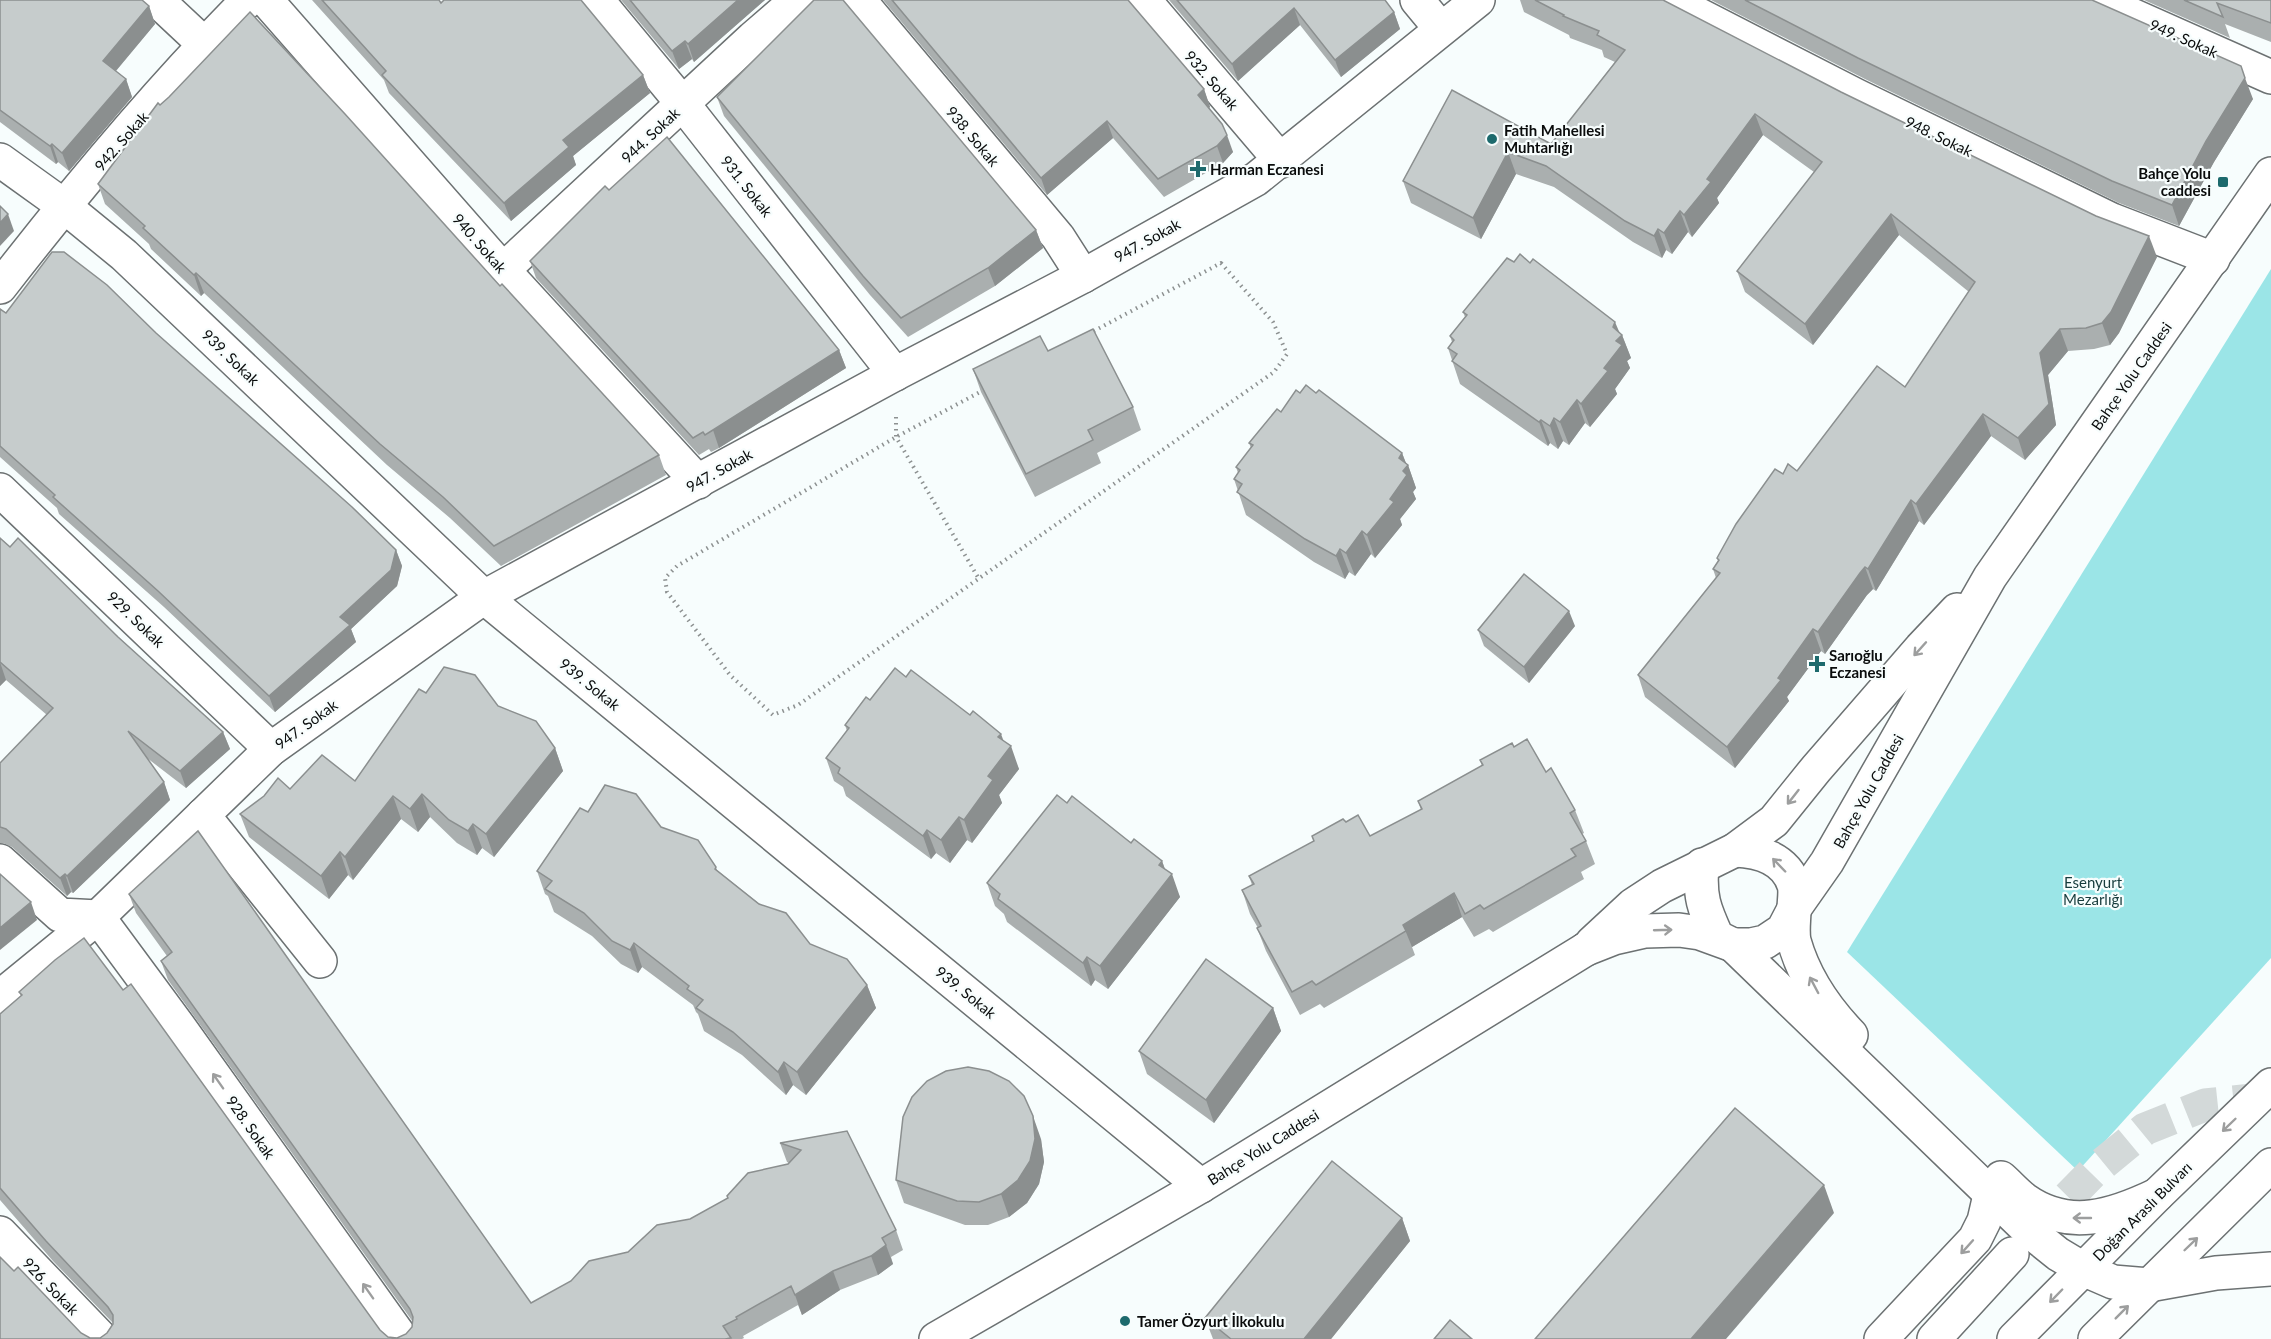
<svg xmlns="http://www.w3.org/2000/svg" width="2271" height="1339" viewBox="0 0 2271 1339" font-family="Lato,sans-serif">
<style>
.green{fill:#9be5e7}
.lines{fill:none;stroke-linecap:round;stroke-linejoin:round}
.highway-tunnel{stroke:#d3d9d9;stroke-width:33;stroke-dasharray:33 16;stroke-linecap:butt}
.minor-casing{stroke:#6c7172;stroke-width:36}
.major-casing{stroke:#6c7172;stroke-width:36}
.highway-casing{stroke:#6c7172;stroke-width:36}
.path{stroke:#8d9191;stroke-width:4;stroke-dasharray:1.5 4.5;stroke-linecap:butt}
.minor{stroke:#fff;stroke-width:33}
.major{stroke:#fff;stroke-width:33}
.highway{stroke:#fff;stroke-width:33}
.wall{fill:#aaafaf}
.shaded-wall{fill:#8b8f8f}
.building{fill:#c6cccc;stroke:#8b8f8f;stroke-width:1.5}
.oneway{stroke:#9d9e9e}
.poi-dot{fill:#1d6a6d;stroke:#f7fdfd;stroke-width:2}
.labels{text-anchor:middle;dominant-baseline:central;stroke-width:4.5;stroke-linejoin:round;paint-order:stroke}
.street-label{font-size:15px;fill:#0a0c0c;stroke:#f7fdfd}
.poi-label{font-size:15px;font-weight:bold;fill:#0a0c0c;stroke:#f7fdfd;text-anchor:start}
.park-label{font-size:15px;fill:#173c3d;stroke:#f7fdfd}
</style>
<rect width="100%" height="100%" fill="#f7fdfd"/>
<polygon class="green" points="2271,269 2271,958 2078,1171 1847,952"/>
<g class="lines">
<polyline class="highway-tunnel" points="2034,1232 2094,1171 2145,1129 2205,1105 2262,1099 2271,1100"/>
<defs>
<g id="minor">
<polyline points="157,0 204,44"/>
<polyline points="266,0 503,270 698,482"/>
<polyline points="597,0 683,104 895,374"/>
<polyline points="859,0 1058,237 1083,276"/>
<polyline points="1144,0 1281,161"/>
<polyline points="1417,0 1441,29"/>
<polyline points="1670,0 1857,96 2112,220 2213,259"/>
<polyline points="2098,0 2271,77"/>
<polyline points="0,160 64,206 124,255 484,597 1201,1186"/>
<polyline points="503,270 753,38 797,0"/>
<path d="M0,287C77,188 159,89 248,0"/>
<polyline points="0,490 271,749"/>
<polyline points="203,815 320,961"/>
<polyline points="0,861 60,915 98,917 180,1028 402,1339"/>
<polyline points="0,997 98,917 271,749 484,597 895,374 1083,276 1256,179 1478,0"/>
<polyline points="0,1233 102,1339"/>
<polyline points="936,1339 1201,1186 1586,949"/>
</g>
<g id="major">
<path d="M1735,850C1759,851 1786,859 1794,885C1796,892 1794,902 1794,909C1794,919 1792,931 1794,941C1804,977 1826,1009 1851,1035"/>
<path d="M1702,865C1699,896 1704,909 1717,937L1733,945L2027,1229L2058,1254L2083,1269L2113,1282L2149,1285"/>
<polyline points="1592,943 1633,905 1662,886 1735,850 1774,821 1816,769 1921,648 1957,610"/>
<polyline points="1586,949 1614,938 1645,931 1679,930 1700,933 1733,945 1751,945 1765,942 1783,930 1794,909 1827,862 1990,577 2271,174"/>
<path d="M2001,1178C2009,1185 2017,1194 2025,1200C2069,1231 2113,1216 2157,1195"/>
<polyline points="1881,1339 1975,1239 1984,1221 1990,1195"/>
<polyline points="2014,1339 2157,1195 2271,1085"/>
<polyline points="2095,1339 2271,1165"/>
</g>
<g id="highway">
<polyline points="2149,1285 2216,1273 2271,1269"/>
<polyline points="1934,1339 2012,1254"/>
</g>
</defs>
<use href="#minor" class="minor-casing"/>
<use href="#major" class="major-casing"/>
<use href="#highway" class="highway-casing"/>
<g class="path">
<polygon points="1221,263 1273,322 1287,354 1274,372 798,705 773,715 730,675 667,592 665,578 677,566 896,437"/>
<polyline points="896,417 896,437 979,579"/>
</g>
<use href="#minor" class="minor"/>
<use href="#major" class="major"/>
<use href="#highway" class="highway"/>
</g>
<g class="wall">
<polygon points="0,0 149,6 155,24 116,71 126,79 132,97 69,171 58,162 56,164 0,122"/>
<polygon points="312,0 439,0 441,3 643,75 650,93 573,156 576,165 511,221 389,93 384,80"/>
<polygon points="621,0 765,0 694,62 692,59 679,69"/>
<polygon points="883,0 1128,0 1204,89 1210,107 1209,108 1233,152 1223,163 1164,197 1113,138 1047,195"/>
<polygon points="1169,0 1385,0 1394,12 1400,29 1341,77 1300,25 1238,81"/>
<polygon points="1520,0 1663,0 2157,257 2119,333 2110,345 2094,349 2068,351 2048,375 2056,425 2025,460 1991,436 1924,525 1919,521 1876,591 1873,589 1867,595 1825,654 1821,651 1787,697 1789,701 1735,768 1645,697 1638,675 1716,578 1713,569 1718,561 1717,558 1783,474 1797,471 1905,387 1969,292 1899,235 1813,345 1745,292 1737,271 1814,172 1763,135 1717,198 1719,203 1692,237 1688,232 1672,254 1666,250 1662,258 1633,242 1554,187 1516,174 1481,239 1411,203 1403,181 1452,90 1551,144 1615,62 1604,57 1602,50 1570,38 1569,35 1524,12"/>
<polygon points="1711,0 2092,0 2253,99 2214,162 2179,226 2119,203 1865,79"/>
<polygon points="2144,0 2271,0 2271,42 2225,24 2230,38"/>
<polygon points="717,97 1036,230 1043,248 995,286 908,337 870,295 724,116"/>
<polygon points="98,184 500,286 659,455 666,475 501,566 450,518 387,465 204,293 201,296 151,249 149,244 105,204"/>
<polygon points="609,190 839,350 846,368 719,448 711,452 709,449 699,455 536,278 530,261"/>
<polygon points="1514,262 1530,263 1622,335 1631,358 1627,361 1630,368 1615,389 1617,394 1590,427 1585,423 1569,445 1563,441 1558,449 1550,443 1548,446 1460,384 1448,348 1452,342 1450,336 1465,317 1463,312"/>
<polygon points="0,309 6,313 156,333 396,550 402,566 397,586 351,629 356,642 275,712 164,607 59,514 57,508 0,457"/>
<polygon points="1048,351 1133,407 1141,430 1097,453 1101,463 1035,497 981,392 973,369"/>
<polygon points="1300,393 1316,393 1402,453 1406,463 1408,465 1416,488 1413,492 1416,499 1400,519 1402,525 1375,558 1371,554 1355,576 1349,572 1345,579 1314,562 1246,515 1234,479 1238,473 1236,467 1251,448 1249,443"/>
<polygon points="0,538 118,637 223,732 230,749 186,788 147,758 164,782 170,800 73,893 71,892 67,896 12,847 3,843 0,843 0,763 47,715 6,680 0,686"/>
<polygon points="1575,626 1529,683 1484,646 1478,630"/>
<polygon points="906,677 970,715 1004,741 1019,769 999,795 1002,803 972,843 967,840 950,863 936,853 931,859 846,796 843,787 834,781 826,758 847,731 845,725 870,700"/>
<polygon points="426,693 498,706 555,748 563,771 494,857 482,848 477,855 457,843 430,817 418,832 401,819 353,880 348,875 329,899 249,837 240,814 290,789 355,781"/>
<polygon points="1514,747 1546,772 1575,810 1584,833 1582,834 1586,841 1595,864 1581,872 1584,879 1493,932 1489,929 1474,937 1462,917 1412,947 1415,955 1324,1008 1320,1004 1300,1015 1266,951 1257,928 1258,928 1250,914 1242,890 1252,885 1249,876 1314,841 1312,836 1346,822 1370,836 1421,810 1418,801 1482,766 1480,760"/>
<polygon points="1067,803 1162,861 1165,869 1180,897 1108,989 1095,980 1091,986 1007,922 1004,914 995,906 987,883"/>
<polygon points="588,812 661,827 716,867 717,870 810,944 867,985 876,1008 806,1095 793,1085 786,1095 742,1055 704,1031 698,1014 696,1012 693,1005 642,967 638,973 621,964 592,936 554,912 548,896 545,894 537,871"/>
<polygon points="129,894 531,1303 628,1252 728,1199 789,1163 787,1162 780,1143 847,1131 896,1230 903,1250 891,1257 893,1264 878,1275 840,1290 802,1315 798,1305 743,1336 744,1338 742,1339 0,1339 14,1271 81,1333 90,1338 100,1338 107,1333 113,1323 53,1261 0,1200 0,1014 21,996 19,992 380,1330 388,1337 397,1338 406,1334 412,1327 413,1322 168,980 161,961 167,956 136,913"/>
<polygon points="1273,1008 1281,1031 1214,1123 1147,1074 1139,1051"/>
<polygon points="1041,1139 1044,1162 1039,1184 1027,1203 1009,1217 988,1225 965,1225 904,1203 896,1180"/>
<polygon points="1402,1218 1410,1241 1331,1339 1213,1339 1205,1318"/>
</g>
<g class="shaded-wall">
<polygon points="738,0 765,0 694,62 688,44"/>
<polygon points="149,6 155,24 109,79 103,61"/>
<polygon points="1294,8 1300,25 1238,81 1232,64"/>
<polygon points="1394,12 1400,29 1341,77 1335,60"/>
<polygon points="685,41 692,59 679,69 672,51"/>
<polygon points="643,75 650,93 573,156 576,165 511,221 504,203 563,140"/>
<polygon points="2245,78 2253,99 2214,162 2179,226 2172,205 2206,141"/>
<polygon points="126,79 132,97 69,171 62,153"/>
<polygon points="1204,89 1210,107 1204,112 1198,95"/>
<polygon points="1755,114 1763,135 1717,198 1719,203 1692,237 1684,215 1707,179"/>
<polygon points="1107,121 1113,138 1047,195 1041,178"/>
<polygon points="1227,135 1233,152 1223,163 1217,146"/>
<polygon points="52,144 58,162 56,164 50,146"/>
<polygon points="1508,152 1516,174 1481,239 1473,218"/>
<polygon points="1680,211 1688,232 1672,254 1664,233"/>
<polygon points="8,214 14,231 0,246 0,223"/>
<polygon points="1891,214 1899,235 1813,345 1805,324"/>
<polygon points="1658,229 1666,250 1662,258 1654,236"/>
<polygon points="1036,230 1043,248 995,286 988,268"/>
<polygon points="2149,236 2157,257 2119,333 2110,345 2102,323"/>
<polygon points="196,273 204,293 201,296 194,275"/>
<polygon points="1615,322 1621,336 1622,335 1631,358 1627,361 1630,368 1615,389 1617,394 1590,427 1581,404 1604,368 1613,327"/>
<polygon points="2060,329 2068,351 2048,375 2056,425 2025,460 2018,438 2040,353"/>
<polygon points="839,350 846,368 719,448 713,430"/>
<polygon points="1577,400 1585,423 1569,445 1560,422"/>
<polygon points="1983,414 1991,436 1924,525 1916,504"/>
<polygon points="1554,418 1563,441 1558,449 1550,426"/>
<polygon points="1541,420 1550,443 1548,446 1539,422"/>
<polygon points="1402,453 1407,466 1408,465 1416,488 1413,492 1416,499 1400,519 1402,525 1375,558 1367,535 1390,499 1399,458"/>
<polygon points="1911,500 1919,521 1876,591 1868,569"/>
<polygon points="1362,531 1371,554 1355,576 1346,553"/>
<polygon points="1340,549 1349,572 1345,579 1336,556"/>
<polygon points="396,550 402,566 397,586 351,629 356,642 275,712 269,696 340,617"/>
<polygon points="1865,567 1873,589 1867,595 1825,654 1818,632 1860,573"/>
<polygon points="1569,611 1575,626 1529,683 1524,667"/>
<polygon points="1813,629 1821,651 1787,697 1789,701 1735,768 1727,747"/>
<polygon points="0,662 6,680 0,686"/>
<polygon points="223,732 230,749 186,788 180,771"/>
<polygon points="1001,734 1007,750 1011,746 1019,769 999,795 1002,803 972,843 964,820 988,776 998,737"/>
<polygon points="555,748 563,771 494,857 486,834"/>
<polygon points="164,782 170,800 73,893 67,876"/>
<polygon points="422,794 430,817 418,832 410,809"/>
<polygon points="393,796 401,819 353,880 345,857"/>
<polygon points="959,817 967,840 950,863 941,840"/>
<polygon points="473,824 482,848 477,855 468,831"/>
<polygon points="927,830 936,853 931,859 923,836"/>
<polygon points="340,852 348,875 329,899 321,876"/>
<polygon points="1162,861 1168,878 1172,874 1180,897 1108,989 1100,966"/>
<polygon points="65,874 71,892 67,896 60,878"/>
<polygon points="1454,893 1462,917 1412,947 1403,925"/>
<polygon points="31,902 37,920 0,950 0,928"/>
<polygon points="634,943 642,967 638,973 630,950"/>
<polygon points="1087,957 1095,980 1091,986 1083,963"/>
<polygon points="867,985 876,1008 806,1095 797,1072"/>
<polygon points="1273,1008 1281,1031 1214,1123 1206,1100"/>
<polygon points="784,1062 793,1085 786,1095 778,1072"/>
<polygon points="1033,1116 1041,1139 1044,1162 1039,1184 1027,1203 1009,1217 1001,1194"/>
<polygon points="1824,1185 1834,1213 1726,1339 1691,1339"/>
<polygon points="1402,1218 1410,1241 1331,1339 1304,1339"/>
<polygon points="886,1245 893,1264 878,1275 871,1256"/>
<polygon points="833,1271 840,1290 802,1315 795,1295"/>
</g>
<g class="building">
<polygon points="0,0 142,0 149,6 103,61 126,79 62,153 52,144 50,146 0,110"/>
<polygon points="322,0 439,0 441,3 444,0 581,0 643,75 563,140 569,147 504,203 382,75 386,71"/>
<polygon points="630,0 738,0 688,44 685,41 672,51"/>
<polygon points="814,0 843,0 1036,230 988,268 901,318 863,276 717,97"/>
<polygon points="892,0 1128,0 1204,89 1198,95 1222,124 1227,135 1217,146 1158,179 1107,121 1041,178"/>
<polygon points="1177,0 1385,0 1394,12 1335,60 1294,8 1232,64"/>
<polygon points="1535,0 1663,0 1841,92 2096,216 2149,236 2111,312 2102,323 2086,328 2060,329 2040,353 2049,404 2018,438 1983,414 1916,504 1911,500 1868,569 1865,567 1860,573 1818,632 1813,629 1778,678 1781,680 1727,747 1638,675 1720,573 1713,569 1719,560 1717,558 1736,524 1775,469 1783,474 1788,464 1797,471 1877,366 1905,387 1975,282 1891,214 1805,324 1737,271 1822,162 1755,114 1707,179 1711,182 1684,215 1680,211 1664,233 1658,229 1654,236 1625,221 1546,166 1508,152 1473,218 1403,181 1452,90 1551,144 1625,50 1597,35 1599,31 1563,16 1564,15"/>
<polygon points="1745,0 2092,0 2241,66 2245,78 2206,141 2172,205 2112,181 1858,58"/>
<polygon points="2184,0 2271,0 2271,23 2217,3 2223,17"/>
<polygon points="250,12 345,114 500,286 502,284 659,455 494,546 443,497 380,444 196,273 194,275 143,228 145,226 98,184 158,103 160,105 169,97"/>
<polygon points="667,137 839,350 713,430 705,435 703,432 693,438 530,261 605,186 609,190"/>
<polygon points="0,206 8,214 0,223"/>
<polygon points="52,252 64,252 107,285 156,333 352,507 396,550 391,570 340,617 350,625 269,696 158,591 53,497 55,495 0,446 0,309 6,313"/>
<polygon points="1520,254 1530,263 1533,259 1615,322 1613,327 1622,335 1616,341 1622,345 1604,368 1608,371 1581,404 1577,400 1560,422 1554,418 1550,426 1541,420 1539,422 1452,361 1457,354 1448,348 1454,340 1450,336 1467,315 1463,312 1507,258 1514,262"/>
<polygon points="1093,329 1133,407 1088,430 1093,440 1026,474 973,369 1040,336 1048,351"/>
<polygon points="1306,385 1316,393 1319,390 1402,453 1399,458 1408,465 1403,471 1407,475 1390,499 1394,502 1367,535 1362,531 1346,553 1340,549 1336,556 1305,539 1237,492 1242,484 1234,479 1240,470 1236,467 1253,445 1249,443 1277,409 1281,412 1296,390 1300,393"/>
<polygon points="0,538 10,547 18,538 118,637 223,732 180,771 128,731 164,782 67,876 65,874 60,878 6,829 0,827 0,763 53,708 0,662"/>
<polygon points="1524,574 1569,611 1524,667 1478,630"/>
<polygon points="444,667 475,675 498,706 536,721 555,748 486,834 473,824 468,831 449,820 422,794 410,809 393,796 345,857 340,852 321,876 240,814 264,796 278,778 290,789 322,755 355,781 419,689 426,693"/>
<polygon points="895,668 906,677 911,670 970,715 973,711 1001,734 998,737 1011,746 988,776 993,780 964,820 959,817 941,840 927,830 923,836 838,773 840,768 826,758 849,728 845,725 866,697 870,700"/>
<polygon points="1527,739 1546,772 1551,768 1575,810 1570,813 1586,841 1571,849 1576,856 1484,909 1480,905 1465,914 1454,893 1403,925 1406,931 1316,985 1312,981 1292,992 1257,928 1261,926 1242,890 1254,884 1249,876 1314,841 1312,836 1343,819 1346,822 1358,815 1370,836 1422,809 1418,801 1483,765 1480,760 1512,743 1514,747"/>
<polygon points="605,785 636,794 661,827 698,840 716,867 715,869 759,904 786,913 810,944 847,959 867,985 797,1072 784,1062 778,1072 733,1032 696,1008 703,1000 687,989 689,986 634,943 630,950 612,941 584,913 545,889 552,881 537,871 580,808 588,812"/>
<polygon points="1057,795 1067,803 1072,796 1131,843 1134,839 1162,861 1159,865 1172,874 1100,966 1087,957 1083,963 998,899 1000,894 987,883"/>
<polygon points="198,831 531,1303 571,1281 589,1261 628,1252 657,1225 690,1219 728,1198 727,1196 748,1173 788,1164 801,1150 780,1143 847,1131 896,1230 882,1238 886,1245 871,1256 833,1271 795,1295 791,1286 736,1317 737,1319 723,1326 731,1338 725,1339 0,1339 0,1257 14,1271 18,1267 81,1333 90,1338 100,1338 107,1333 113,1324 113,1315 108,1307 46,1241 0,1188 0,1014 22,995 19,992 55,960 84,938 123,990 131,984 380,1330 388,1337 397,1338 406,1334 412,1327 413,1317 410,1309 161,961 172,952 129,894"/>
<polygon points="0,874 31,902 0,928"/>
<polygon points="1206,959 1273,1008 1206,1100 1139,1051"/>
<polygon points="968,1067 989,1071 1009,1081 1024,1096 1033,1116 1035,1139 1030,1161 1018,1180 1001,1194 979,1202 957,1201 896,1180 903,1117 912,1097 927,1081 946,1071"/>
<polygon points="1735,1108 1824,1185 1691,1339 1535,1339"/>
<polygon points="1332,1161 1402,1218 1304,1339 1231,1339 1205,1318"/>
<polygon points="1450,1320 1472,1339 1434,1339"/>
</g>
<defs><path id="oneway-shaft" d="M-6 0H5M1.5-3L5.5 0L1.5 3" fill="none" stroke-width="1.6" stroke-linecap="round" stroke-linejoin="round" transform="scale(1.5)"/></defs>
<g class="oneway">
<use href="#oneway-shaft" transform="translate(1920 649) rotate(132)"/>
<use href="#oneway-shaft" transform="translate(1793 797) rotate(128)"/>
<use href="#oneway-shaft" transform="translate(1779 865) rotate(-134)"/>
<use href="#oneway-shaft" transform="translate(1663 930) rotate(-2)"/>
<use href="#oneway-shaft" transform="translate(1814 985) rotate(-118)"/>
<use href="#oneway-shaft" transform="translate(218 1081) rotate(-125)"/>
<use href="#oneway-shaft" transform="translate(2229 1125) rotate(136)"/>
<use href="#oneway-shaft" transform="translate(2082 1218) rotate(180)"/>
<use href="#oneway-shaft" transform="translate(2191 1244) rotate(-44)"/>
<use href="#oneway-shaft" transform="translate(1967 1247) rotate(132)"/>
<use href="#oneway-shaft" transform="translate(368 1291) rotate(-125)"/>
<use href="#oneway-shaft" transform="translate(2056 1296) rotate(134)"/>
<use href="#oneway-shaft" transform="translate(2122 1312) rotate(-45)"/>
</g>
<g class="poi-dot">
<circle cx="1492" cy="139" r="6"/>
<path d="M1195 160h6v6h6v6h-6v6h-6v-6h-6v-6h6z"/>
<rect x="2217" y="176" width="12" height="12" rx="3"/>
<path d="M1814 655h6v6h6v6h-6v6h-6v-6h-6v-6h6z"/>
<circle cx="1125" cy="1321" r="6"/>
</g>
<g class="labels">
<g class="street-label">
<text transform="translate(2184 38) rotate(24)">949. Sokak</text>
<text transform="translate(1212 80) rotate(49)">932. Sokak</text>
<text transform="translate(650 135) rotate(-43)">944. Sokak</text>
<text transform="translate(973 136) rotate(50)">938. Sokak</text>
<text transform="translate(1939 136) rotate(26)">948. Sokak</text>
<text transform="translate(121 141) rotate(-49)">942. Sokak</text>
<text transform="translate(747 186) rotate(52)">931. Sokak</text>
<text transform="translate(1147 240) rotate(-29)">947. Sokak</text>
<text transform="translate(480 243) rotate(49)">940. Sokak</text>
<text transform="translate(231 357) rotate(44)">939. Sokak</text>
<text transform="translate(2131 376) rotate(-55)">Bahçe Yolu Caddesi</text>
<text transform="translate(719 470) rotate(-29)">947. Sokak</text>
<text transform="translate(136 619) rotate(44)">929. Sokak</text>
<text transform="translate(590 684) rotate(39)">939. Sokak</text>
<text transform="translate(306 724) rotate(-36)">947. Sokak</text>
<text transform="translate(1868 791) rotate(-61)">Bahçe Yolu Caddesi</text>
<text transform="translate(966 992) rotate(39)">939. Sokak</text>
<text transform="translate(251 1127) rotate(55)">928. Sokak</text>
<text transform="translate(1263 1147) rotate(-32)">Bahçe Yolu Caddesi</text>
<text transform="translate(2142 1211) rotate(-45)">Doğan Araslı Bulvarı</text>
<text transform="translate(51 1286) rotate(46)">926. Sokak</text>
</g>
<g class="poi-label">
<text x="1504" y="130">Fatih Mahellesi<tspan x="1504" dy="17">Muhtarlığı</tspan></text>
<text x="1210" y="169">Harman Eczanesi</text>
<text x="2211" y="173" text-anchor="end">Bahçe Yolu<tspan x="2211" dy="17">caddesi</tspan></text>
<text x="1829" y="655">Sarıoğlu<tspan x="1829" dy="17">Eczanesi</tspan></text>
<text x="1137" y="1321">Tamer Özyurt İlkokulu</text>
</g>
<g class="park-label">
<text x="2093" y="882">Esenyurt<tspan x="2093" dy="17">Mezarlığı</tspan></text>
</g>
</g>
</svg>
